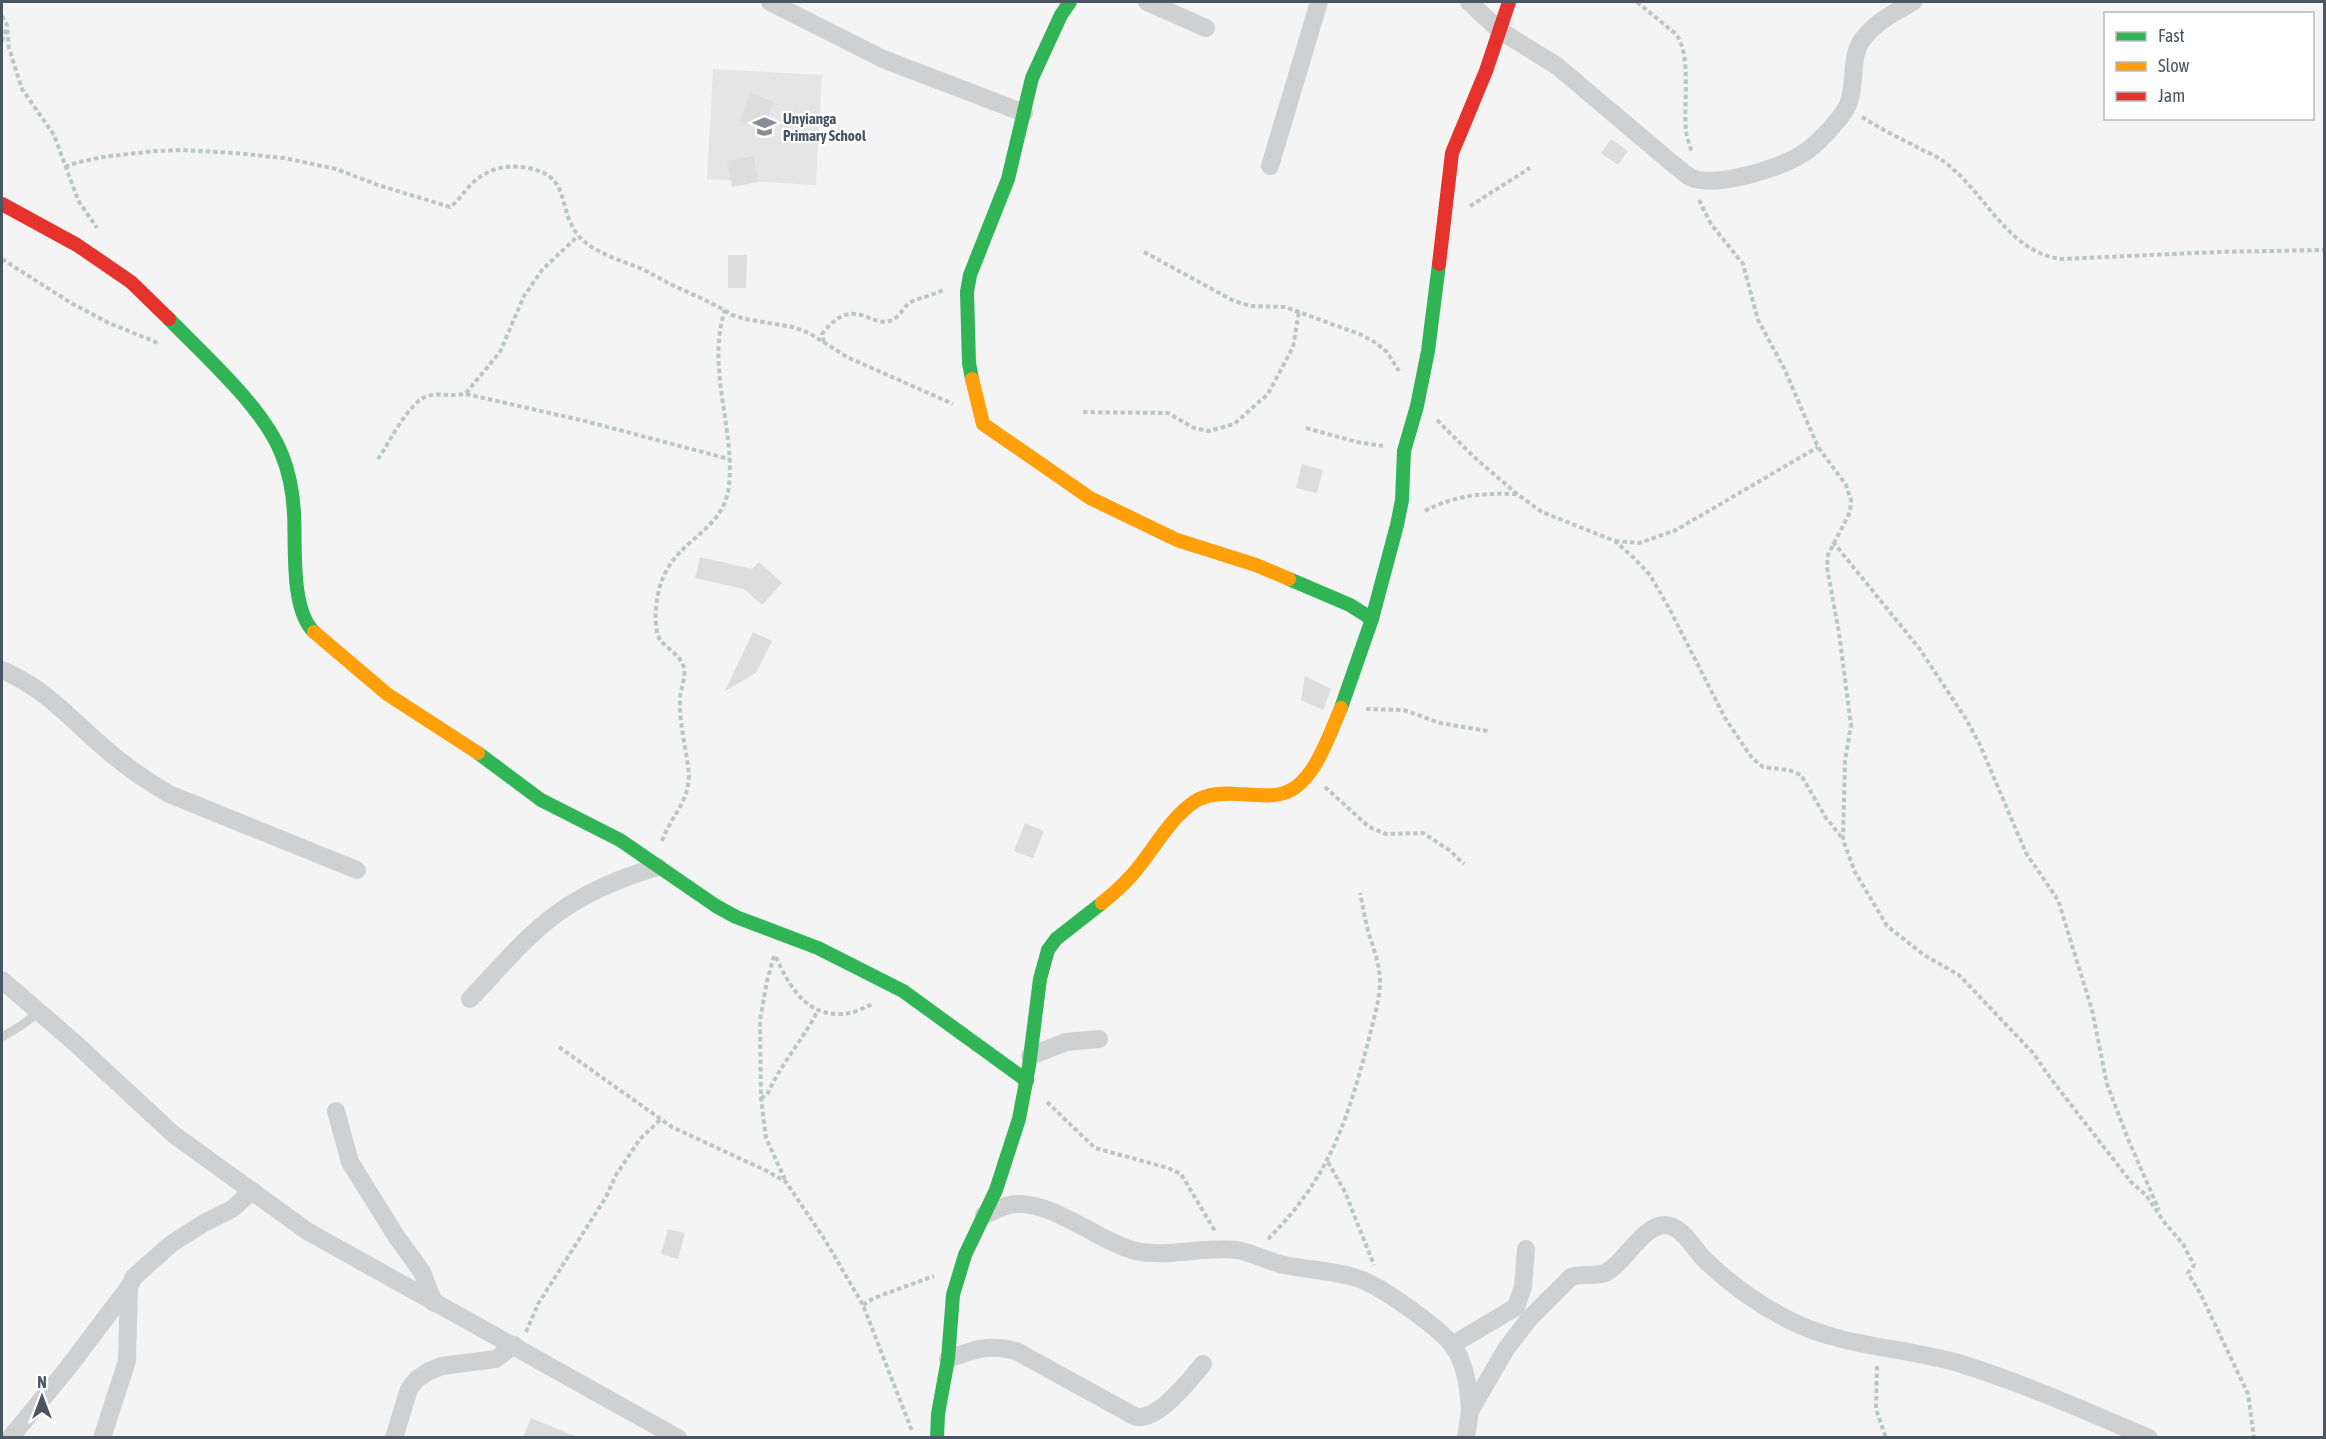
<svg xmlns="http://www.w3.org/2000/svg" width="2326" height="1439" viewBox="0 0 2326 1439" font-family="'Asap Condensed',sans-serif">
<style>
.education{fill:#e6e5e6}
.building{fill:#ddddde}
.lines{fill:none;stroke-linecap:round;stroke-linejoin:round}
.path{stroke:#bcc7c4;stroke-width:4;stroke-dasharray:4.5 3;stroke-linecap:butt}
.lane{stroke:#ced0d2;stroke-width:9}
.street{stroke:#ced0d2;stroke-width:18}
.fast{stroke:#30b455;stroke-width:14}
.slow{stroke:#ff9f0a;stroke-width:14}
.jam{stroke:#e5322d;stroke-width:14}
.labels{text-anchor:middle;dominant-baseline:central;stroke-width:4.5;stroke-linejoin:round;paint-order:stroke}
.poi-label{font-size:15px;font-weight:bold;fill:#4a5661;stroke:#fff;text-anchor:start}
</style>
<rect width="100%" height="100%" fill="#f4f4f4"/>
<polygon class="education" points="713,69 822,75 816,185 707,179"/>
<g class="building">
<polygon points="750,93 774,102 764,129 740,121"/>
<polygon points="1611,139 1628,151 1618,165 1601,153"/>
<polygon points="754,156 758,182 732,187 727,161"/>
<polygon points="728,255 747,255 746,288 728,288"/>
<polygon points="1302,464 1323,470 1317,493 1296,488"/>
<polygon points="700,557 752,569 759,562 782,583 762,605 744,589 695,578"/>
<polygon points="753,632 772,641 756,673 725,691"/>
<polygon points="1305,676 1331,689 1323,710 1301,700"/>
<polygon points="1025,823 1044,831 1033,858 1014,851"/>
<polygon points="668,1229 685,1233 678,1259 661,1254"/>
<polygon points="531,1418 577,1437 523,1437"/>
</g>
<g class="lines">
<g class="path">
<path d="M1637,2L1676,34C1692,56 1683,103 1686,131C1687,138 1690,146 1692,153"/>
<polyline points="2,16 7,25 9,48 22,89 54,135 78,200 97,228"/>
<polyline points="2,41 6,29"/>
<path d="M1862,117C1879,128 1897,137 1915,146C1925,152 1938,156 1947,164C1986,194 2008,252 2061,259L2217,252L2324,250"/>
<path d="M65,167L79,162L103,157L155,151L183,150L234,153L284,158L336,169L378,185L450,207C456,203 461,196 466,190C480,173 499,164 522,167C574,174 555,206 578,235C591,252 623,261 642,269C652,274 661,279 670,284C691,294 712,302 732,315L745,319L793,327L809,333L847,357L953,404"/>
<polyline points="1699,200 1711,224 1743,264 1758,320 1784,368 1818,447 1846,485 1851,500 1850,512 1828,555 1827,567 1839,633 1851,725 1845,761 1843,840 1855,872 1887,926 1924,955 1959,975 2033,1053 2051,1079 2131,1182 2146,1195 2164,1222 2183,1244 2194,1265 2188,1273 2201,1295 2248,1394 2254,1438"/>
<polyline points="1470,206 1530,168"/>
<polyline points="1144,252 1234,301 1251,306 1285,307 1362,335 1376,343 1387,352 1399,371"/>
<polyline points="2,259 71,303 109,323 158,343"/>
<path d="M824,342L822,334C855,292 870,330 892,320C901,316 904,305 913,301C923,297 933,295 943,290"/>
<polyline points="466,394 589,422 729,459"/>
<polyline points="1083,412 1168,413 1194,428 1209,431 1234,424 1268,394 1293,347 1299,311"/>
<polyline points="1437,420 1474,457 1517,494 1542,512 1615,541 1634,558 1650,575 1669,608 1725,718 1752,758 1763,767 1789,770 1801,775 1826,818 1843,839"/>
<polyline points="1306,428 1357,442 1383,446"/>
<path d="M378,459C389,443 409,401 428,396C441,392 453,398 466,393L500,352L524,296L542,270L578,236"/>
<path d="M1425,511C1455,495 1483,493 1516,494"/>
<polyline points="1615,541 1639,543 1676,530 1818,447"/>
<polyline points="1833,542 1919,648 1966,719 1980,745 2026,853 2058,900 2092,1010 2107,1084 2128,1139 2159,1210"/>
<polyline points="1366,709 1404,710 1440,723 1488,731"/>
<polyline points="1325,787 1369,827 1386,834 1423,833 1449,850 1464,864"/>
<path d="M662,841C670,818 689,801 689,776C687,751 679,725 680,700C680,689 686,679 684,668C681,656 668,649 661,641C652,630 656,596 661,583C676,538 723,533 729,486C735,428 706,367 725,310"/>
<polyline points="774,956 767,981 760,1020 761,1098 766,1138 786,1182"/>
<path d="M776,957C789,986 806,1016 842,1014C853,1014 863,1008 873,1004"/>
<polyline points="559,1047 672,1127 767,1171 786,1182 825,1240 863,1305 912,1431"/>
<path d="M761,1098L767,1095C780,1065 803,1040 818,1010"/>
<polyline points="1047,1102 1095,1148 1168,1168 1181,1174 1215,1231"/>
<polyline points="1328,1162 1345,1192 1374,1265"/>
<path d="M1268,1239C1328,1179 1346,1125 1367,1046C1372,1025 1379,1004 1380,983C1380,965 1374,950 1369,934C1365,920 1363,907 1360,893"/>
<polyline points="863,1305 874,1298 934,1276"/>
<polyline points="526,1332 538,1304 606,1197 616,1175 640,1139 661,1119"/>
<polyline points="1877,1366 1876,1409 1886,1438"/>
</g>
<polyline class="lane" points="2,1037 22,1025 39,1012"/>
<g class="street">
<polyline points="770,2 883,59 1024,113"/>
<polyline points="1147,2 1206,28"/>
<path d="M1469,2L1499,30L1557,66L1673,164C1679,168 1685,175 1692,178C1717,188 1780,168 1802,154C1816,146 1839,121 1847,107C1857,86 1849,59 1862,40C1875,22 1895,12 1913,2"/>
<polyline points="1270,166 1319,2"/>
<path d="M2,670C43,687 68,716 101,745C122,764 145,780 169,794L357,870"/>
<polyline points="2,980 75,1043 173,1134 307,1231 678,1438"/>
<path d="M470,999C497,971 524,938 555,915C586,892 622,877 658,867"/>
<polyline points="1030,1056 1066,1042 1099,1039"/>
<polyline points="336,1111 350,1162 396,1236 422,1272 434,1303"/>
<path d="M984,1215C992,1212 1001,1207 1009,1205C1048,1197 1096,1240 1132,1250C1165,1259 1203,1246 1237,1250C1252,1253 1266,1260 1280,1264C1305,1270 1332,1270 1357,1278C1379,1285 1439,1327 1453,1346C1466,1364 1469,1389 1470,1411"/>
<polyline points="1452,1345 1516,1307 1523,1287 1526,1249"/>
<path d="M948,1359C975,1349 988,1344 1016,1351L1136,1417C1158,1421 1190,1380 1203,1364"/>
<polyline points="10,1438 67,1369 129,1287"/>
<polyline points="102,1438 127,1361 129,1287 134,1277 171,1244 204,1223 232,1209 252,1191"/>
<polyline points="394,1438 409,1389 417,1379 429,1371 442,1366 496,1359 514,1345"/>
<path d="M1466,1438L1470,1411L1506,1349L1529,1319L1571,1277C1584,1272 1598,1279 1610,1270C1626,1259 1645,1224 1666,1225C1684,1227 1694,1250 1706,1261C1729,1283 1758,1304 1787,1319C1840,1347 1902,1347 1958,1363C2023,1383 2086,1411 2149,1438"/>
</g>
<g class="fast">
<path d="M169,319C205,356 264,408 282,455C289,472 293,495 294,513C296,545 290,609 314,632"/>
<polyline points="972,379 969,363 967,292 970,275 1008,179 1032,78 1061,15 1070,2"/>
<polyline points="1289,579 1350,605 1372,619"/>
<polyline points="1341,708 1372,619 1397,525 1402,500 1404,451 1417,406 1428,351 1439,264"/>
<polyline points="478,753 541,800 620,840 716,906 736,917 818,948 903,991 1027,1081"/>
<polyline points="937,1438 938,1414 948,1359 953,1295 965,1255 996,1190 1019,1119 1029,1066 1040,979 1048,950 1056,939 1102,903"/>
</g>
<g class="slow">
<polyline points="972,379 983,424 1090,498 1177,540 1256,565 1289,579"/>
<polyline points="314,632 387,694 478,753"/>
<path d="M1102,903C1113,894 1123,885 1132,875C1153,851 1168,820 1194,802C1207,793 1224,793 1239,794C1253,794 1270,798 1284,793C1314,784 1329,735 1341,708"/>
</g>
<g class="jam">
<polyline points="2,204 77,245 131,282 169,319"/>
<polyline points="1439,264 1452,153 1486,71 1509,2"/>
</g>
</g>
<defs>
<symbol id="school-bare" viewBox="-9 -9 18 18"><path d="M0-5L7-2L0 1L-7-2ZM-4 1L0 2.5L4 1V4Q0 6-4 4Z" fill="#868d94" stroke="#fff" stroke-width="2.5" paint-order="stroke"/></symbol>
</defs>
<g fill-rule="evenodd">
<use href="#school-bare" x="748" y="110" width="33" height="33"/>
</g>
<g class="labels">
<g class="poi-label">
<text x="783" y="118">Unyianga<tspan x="783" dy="17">Primary School</tspan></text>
</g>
</g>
<rect width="2326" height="1439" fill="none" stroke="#4a5661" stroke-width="6"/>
<rect x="2104" y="12" width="210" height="108" fill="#ffffff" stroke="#b7bbc0" stroke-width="1.5"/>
<rect x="2116" y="32" width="30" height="9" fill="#30b455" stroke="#b7bbc0" stroke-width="1.5"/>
<text x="2158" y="42" font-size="18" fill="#4a5661">Fast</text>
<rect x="2116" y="62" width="30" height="9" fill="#ff9f0a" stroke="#b7bbc0" stroke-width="1.5"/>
<text x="2158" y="72" font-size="18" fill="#4a5661">Slow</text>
<rect x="2116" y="92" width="30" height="9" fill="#e5322d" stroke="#b7bbc0" stroke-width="1.5"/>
<text x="2158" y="102" font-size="18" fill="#4a5661">Jam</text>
<g transform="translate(42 1397)" stroke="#ffffff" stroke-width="4.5" paint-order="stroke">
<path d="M0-4.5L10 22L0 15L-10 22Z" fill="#4a5661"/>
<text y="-9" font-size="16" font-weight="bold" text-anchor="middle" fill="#4a5661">N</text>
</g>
</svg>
